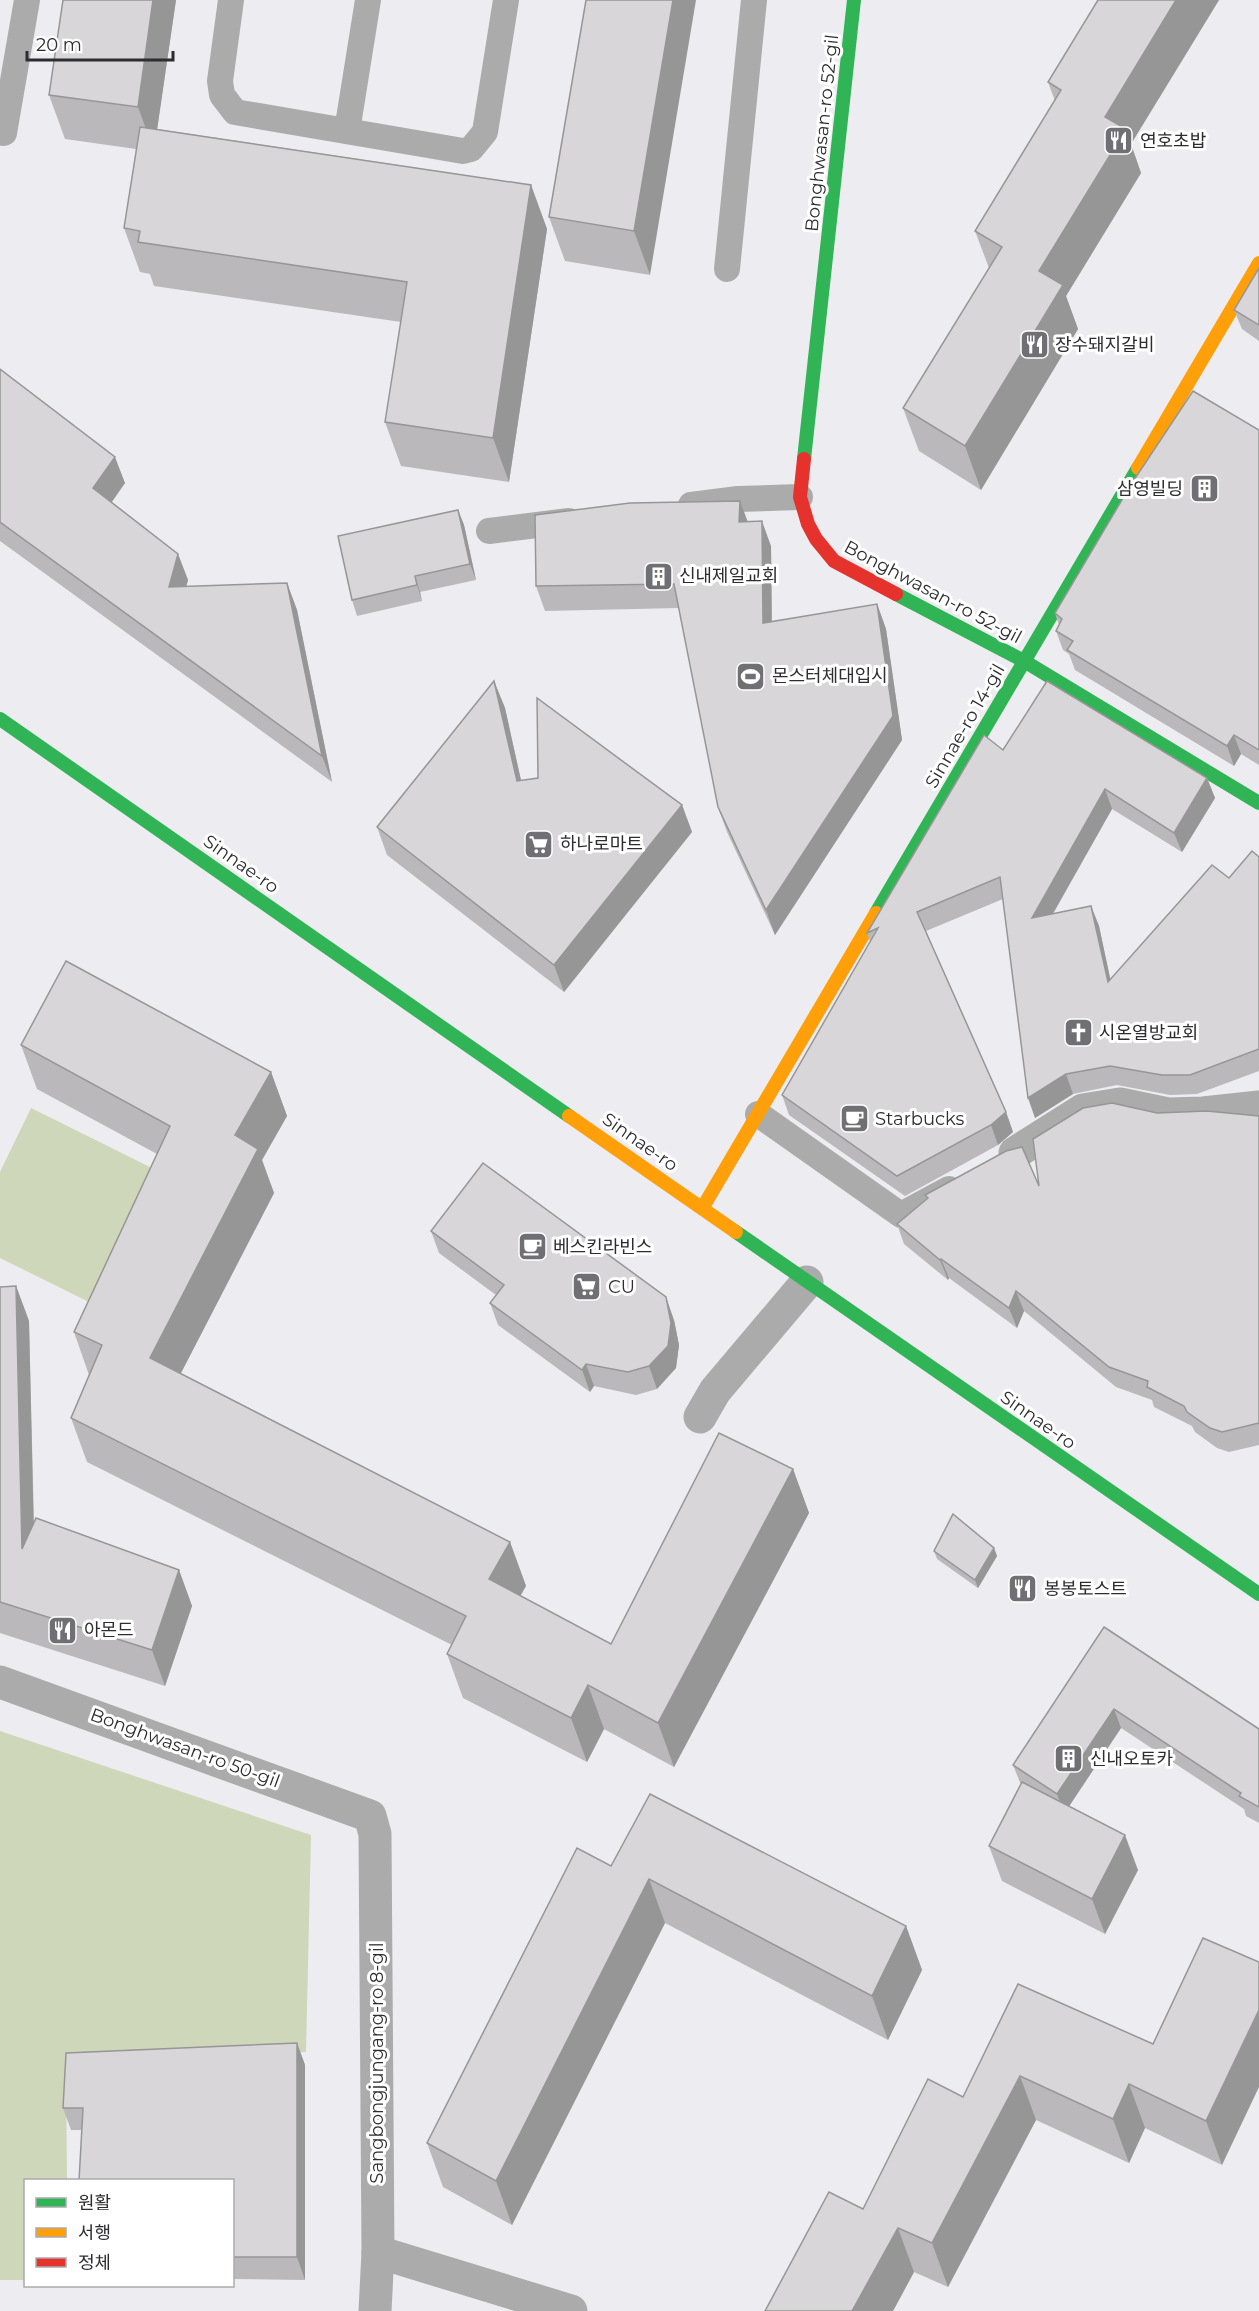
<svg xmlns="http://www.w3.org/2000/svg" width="1259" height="2311" viewBox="0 0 1259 2311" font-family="Montserrat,'Noto Sans KR',sans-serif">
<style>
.green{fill:#cfd7bb}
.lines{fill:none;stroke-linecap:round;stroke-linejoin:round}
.lane{stroke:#acabac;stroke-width:26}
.street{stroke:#acabac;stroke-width:33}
.fast{stroke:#30b455;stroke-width:14}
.slow{stroke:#ff9f0a;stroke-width:14}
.jam{stroke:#e5322d;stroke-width:14}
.wall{fill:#bab8ba}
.shaded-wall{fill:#979697}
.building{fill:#d8d6d8;stroke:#979697;stroke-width:1.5}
.labels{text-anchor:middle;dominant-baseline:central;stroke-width:6;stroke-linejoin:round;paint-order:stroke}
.street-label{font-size:18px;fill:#2d2d30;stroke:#fff}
.poi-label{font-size:18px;fill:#2d2d30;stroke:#fff;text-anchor:start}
</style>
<rect width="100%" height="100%" fill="#ededf1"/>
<g class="green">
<polygon points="31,1108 160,1172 95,1305 0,1258 0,1172"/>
<polygon points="0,1731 311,1835 306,2052 66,2060 67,2180 26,2180 25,2280 0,2280"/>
</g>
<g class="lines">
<g class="lane">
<polyline points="231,0 220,81 222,95 235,112 463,151 471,149 485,132 506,0"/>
<polyline points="347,131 368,0"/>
<polyline points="4,133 27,0"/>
<polyline points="727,269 754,0"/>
<polyline points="691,505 738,499 800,497"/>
<polyline points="489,531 569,521"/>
<polyline points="758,1114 901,1215 949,1189"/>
</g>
<g class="street">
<polyline points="1015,1153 1083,1110 1120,1104 1168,1114 1203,1113 1259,1107"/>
<polyline points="700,1417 715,1391 807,1282"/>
<polyline points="0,1682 370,1816 375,1834 378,2252 375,2311"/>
<polyline points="378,2252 571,2311"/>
</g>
<g class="fast">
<polyline points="804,459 854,0"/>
<polyline points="896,594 1024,661 1259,803"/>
<polyline points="0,719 569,1116"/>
<polyline points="876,913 1138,468"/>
<polyline points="736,1232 1259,1594"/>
</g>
<g class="slow">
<polyline points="1138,468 1259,263"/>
<polyline points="569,1116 736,1232"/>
<polyline points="703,1207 876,913"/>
</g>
<polyline class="jam" points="804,459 800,497 808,524 816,539 834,561 896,594"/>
</g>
<g class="wall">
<polygon points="63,0 176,0 157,129 531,185 547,229 509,482 401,466 385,422 401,322 154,286 150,274 140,272 124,228 136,149 65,139 49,95"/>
<polygon points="586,0 650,275 565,261 549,217"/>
<polygon points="1098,0 1219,0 1131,144 1141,173 1066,296 1078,329 981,490 919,451 903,408 989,268 975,231 1055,101 1048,82"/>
<polygon points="1259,268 1259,341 1242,329 1234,310"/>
<polygon points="0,369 125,483 112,502 178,554 188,580 186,587 287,583 297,610 332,782 0,541"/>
<polygon points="1259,430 1259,765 1241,754 1234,766 1075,670 1069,654 1063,650 1056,631 1059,625 1055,613"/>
<polygon points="740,501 747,522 771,546 772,622 877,604 886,629 902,740 775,935 727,832 718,807 679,608 545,611 536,586"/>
<polygon points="458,510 464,525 476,580 420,592 422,601 357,616 352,600"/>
<polygon points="494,681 505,708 521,780 682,805 692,832 564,992 387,855 377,827"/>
<polygon points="1003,750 1207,778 1215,798 1182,852 1112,809 1053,914 1091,906 1099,926 1110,979 1229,878 1259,857 1259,1071 1197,1094 1170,1095 1117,1085 1073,1094 1035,1118 1003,899 926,931 1006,1112 1013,1132 998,1145 905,1196 789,1115 782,1095 870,941 867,933"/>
<polygon points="21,1045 271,1072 287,1116 262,1160 274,1193 181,1373 510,1542 526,1586 520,1596 611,1644 793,1469 809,1513 674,1767 604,1729 587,1762 463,1698 447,1654 452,1645 87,1462 71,1418 89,1375 74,1332 157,1154 37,1089"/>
<polygon points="1157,1113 1259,1116 1259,1445 1229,1452 1217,1448 1195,1432 1192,1426 1154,1407 1152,1400 1116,1387 1024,1311 1017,1328 949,1278 948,1280 904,1244 897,1224 926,1199 925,1195 1039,1186"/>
<polygon points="431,1231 674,1320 679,1345 676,1368 657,1389 636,1395 594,1386 590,1392 498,1325 490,1303 496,1295 439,1253"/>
<polygon points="16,1286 29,1321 34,1522 179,1570 192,1606 165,1686 0,1633 0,1287"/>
<polygon points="994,1548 997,1556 978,1588 937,1559 934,1551"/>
<polygon points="1104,1627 1259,1729 1259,1823 1246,1816 1244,1809 1121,1728 1069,1806 1138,1870 1105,1934 1002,1881 989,1846 1021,1785 1013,1765"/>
<polygon points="611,1866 906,1926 922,1970 888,2040 665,1923 512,2225 443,2187 427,2143"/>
<polygon points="1203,1938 1222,2165 1145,2128 1129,2163 1036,2120 948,2287 914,2272 893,2311 765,2311 863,2209 963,2097 1018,1984 1153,2044"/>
<polygon points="297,2043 305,2065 305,2280 232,2279 232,2181 82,2130 71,2130 63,2108"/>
</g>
<g class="shaded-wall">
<polygon points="153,0 176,0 154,151 138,107"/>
<polygon points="673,0 696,0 650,275 634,231"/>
<polygon points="1176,0 1219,0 1131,144 1141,173 1066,296 1078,329 981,490 965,446 1105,117"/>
<polygon points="531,185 547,229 509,482 493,438"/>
<polygon points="115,457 125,483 103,514 93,488"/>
<polygon points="740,501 749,525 739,522"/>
<polygon points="458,510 464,525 476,580 470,564"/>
<polygon points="762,521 771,546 772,648 763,623"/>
<polygon points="178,554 188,580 178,614 169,587"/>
<polygon points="415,576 420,592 422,601 417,585"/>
<polygon points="287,583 297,610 332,782 322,756"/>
<polygon points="877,604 886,629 902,740 775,935 766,910"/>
<polygon points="494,681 505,708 527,808 517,781"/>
<polygon points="1234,735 1241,754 1234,766 1227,746"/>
<polygon points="1207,778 1215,798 1182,852 1174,833"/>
<polygon points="1105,789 1112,809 1039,938 1032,918"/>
<polygon points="682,805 692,832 564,992 554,965"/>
<polygon points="1091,906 1099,926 1115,1001 1108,982"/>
<polygon points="271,1072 287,1116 262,1160 274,1193 166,1402 150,1358 235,1135"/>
<polygon points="1066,1074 1073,1094 1035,1118 1028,1098"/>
<polygon points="1006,1112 1013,1132 998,1145 991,1125"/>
<polygon points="941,1259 949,1278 948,1280 940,1260"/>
<polygon points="16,1286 29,1321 35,1585 22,1549"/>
<polygon points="1016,1291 1024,1311 1017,1328 1009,1308"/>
<polygon points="666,1297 674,1320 679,1345 676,1368 657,1389 649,1366"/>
<polygon points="586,1364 594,1386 590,1392 582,1370"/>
<polygon points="793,1469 809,1513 674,1767 658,1723"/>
<polygon points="510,1542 526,1586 505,1623 489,1579"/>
<polygon points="994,1548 997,1556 978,1588 975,1580"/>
<polygon points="179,1570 192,1606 165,1686 152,1650"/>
<polygon points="588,1685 604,1729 587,1762 571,1718"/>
<polygon points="1114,1709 1121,1728 1064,1814 1057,1794"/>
<polygon points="1125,1835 1138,1870 1105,1934 1092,1899"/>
<polygon points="649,1879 665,1923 512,2225 496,2181"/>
<polygon points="906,1926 922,1970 888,2040 872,1996"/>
<polygon points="1259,2010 1259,2087 1222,2165 1206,2121"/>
<polygon points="297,2043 305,2065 305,2280 297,2257"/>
<polygon points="1020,2076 1036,2120 948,2287 932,2243"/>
<polygon points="1129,2084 1145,2128 1129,2163 1113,2119"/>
<polygon points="898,2228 914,2272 893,2311 852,2311"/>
</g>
<g class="building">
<polygon points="63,0 153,0 138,107 49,95"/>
<polygon points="586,0 673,0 634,231 549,217"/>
<polygon points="1098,0 1176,0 1105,117 1126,129 1039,271 1063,285 965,446 903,408 1002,247 975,231 1061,90 1048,82"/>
<polygon points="140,127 531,185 493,438 385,422 407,282 138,242 140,231 124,228"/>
<polygon points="1259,268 1259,325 1234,310"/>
<polygon points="0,369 115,457 93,488 178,554 169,587 287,583 322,756 0,522"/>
<polygon points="1193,391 1259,430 1259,750 1234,735 1227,746 1067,650 1073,641 1056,631 1062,619 1055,613 1132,483"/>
<polygon points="740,501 739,522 762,521 763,623 877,604 893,716 766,910 718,807 674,584 536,586 535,515 630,503"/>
<polygon points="458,510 470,564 415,576 417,585 352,600 338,536"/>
<polygon points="494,681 517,781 538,778 537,698 682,805 554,965 377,827"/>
<polygon points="1047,681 1207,778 1174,833 1105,789 1032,918 1091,906 1108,982 1212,865 1229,878 1252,851 1259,857 1259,1049 1190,1075 1162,1075 1110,1066 1066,1074 1028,1098 1000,877 917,912 1006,1112 991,1125 897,1176 782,1095 878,928 867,933 984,735 1003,750"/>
<polygon points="66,961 271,1072 235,1135 258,1149 150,1358 510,1542 489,1579 611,1644 719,1433 793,1469 658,1723 588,1685 571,1718 447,1654 466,1616 71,1418 102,1345 74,1332 170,1126 21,1045"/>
<polygon points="1112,1103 1157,1113 1207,1111 1259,1116 1259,1423 1222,1432 1210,1428 1187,1412 1184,1406 1147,1387 1148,1381 1109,1367 1016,1291 1009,1308 941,1259 940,1260 897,1224 928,1198 925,1195 1006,1151 1022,1147 1039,1186 1033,1139 1083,1108"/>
<polygon points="483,1163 666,1297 671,1323 668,1346 649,1366 628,1372 586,1364 582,1370 490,1303 504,1285 431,1231"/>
<polygon points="16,1286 22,1549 36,1518 179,1570 152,1650 0,1602 0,1287"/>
<polygon points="953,1514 994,1548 975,1580 934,1551"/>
<polygon points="1104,1627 1259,1729 1259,1807 1239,1796 1241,1793 1114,1709 1057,1794 1013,1765"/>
<polygon points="1022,1782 1125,1835 1092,1899 989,1846"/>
<polygon points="650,1794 906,1926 872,1996 649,1879 496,2181 427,2143 577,1848 611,1866"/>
<polygon points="1203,1938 1259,1962 1259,2010 1206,2121 1129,2084 1113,2119 1020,2076 932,2243 898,2228 852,2311 765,2311 829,2192 863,2209 928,2079 963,2097 1018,1984 1153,2044"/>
<polygon points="297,2043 297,2257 232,2257 232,2181 79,2181 83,2108 63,2108 66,2053"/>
</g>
<defs>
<symbol id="restaurant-square" viewBox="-11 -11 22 22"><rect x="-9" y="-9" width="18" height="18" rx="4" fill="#707074" stroke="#fff"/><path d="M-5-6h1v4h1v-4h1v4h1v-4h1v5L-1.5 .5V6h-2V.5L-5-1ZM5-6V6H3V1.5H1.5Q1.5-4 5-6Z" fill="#fff"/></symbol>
<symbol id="building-square" viewBox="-11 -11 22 22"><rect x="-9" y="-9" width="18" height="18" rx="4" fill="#707074" stroke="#fff"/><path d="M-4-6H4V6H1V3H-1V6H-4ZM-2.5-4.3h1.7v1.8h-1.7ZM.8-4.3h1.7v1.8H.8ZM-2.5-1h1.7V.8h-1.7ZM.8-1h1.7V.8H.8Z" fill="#fff"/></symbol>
<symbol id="stadium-square" viewBox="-11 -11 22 22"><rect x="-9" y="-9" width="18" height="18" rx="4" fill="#707074" stroke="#fff"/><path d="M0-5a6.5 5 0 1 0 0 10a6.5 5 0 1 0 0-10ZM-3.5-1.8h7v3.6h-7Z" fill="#fff"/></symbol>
<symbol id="supermarket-square" viewBox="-11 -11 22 22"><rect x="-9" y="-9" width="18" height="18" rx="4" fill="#707074" stroke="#fff"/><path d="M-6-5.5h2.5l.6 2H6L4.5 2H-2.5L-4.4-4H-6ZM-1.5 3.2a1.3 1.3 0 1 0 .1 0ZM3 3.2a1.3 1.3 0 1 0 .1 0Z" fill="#fff"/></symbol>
<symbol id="church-square" viewBox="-11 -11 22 22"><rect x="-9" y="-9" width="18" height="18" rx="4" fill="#707074" stroke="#fff"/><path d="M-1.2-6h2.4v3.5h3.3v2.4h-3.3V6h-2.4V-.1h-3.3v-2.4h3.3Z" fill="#fff"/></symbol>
<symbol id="cafe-square" viewBox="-11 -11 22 22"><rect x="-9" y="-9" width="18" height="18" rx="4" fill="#707074" stroke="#fff"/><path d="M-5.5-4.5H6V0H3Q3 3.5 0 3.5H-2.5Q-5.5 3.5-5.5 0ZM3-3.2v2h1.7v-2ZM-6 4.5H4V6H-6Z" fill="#fff"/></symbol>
</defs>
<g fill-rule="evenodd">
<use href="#restaurant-square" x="1102" y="124" width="33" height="33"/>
<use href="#restaurant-square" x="1018" y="328" width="33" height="33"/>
<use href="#building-square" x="1188" y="472" width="33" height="33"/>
<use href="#building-square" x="642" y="560" width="33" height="33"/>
<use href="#stadium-square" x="734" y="660" width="33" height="33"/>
<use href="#supermarket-square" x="522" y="828" width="33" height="33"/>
<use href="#church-square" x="1062" y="1016" width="33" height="33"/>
<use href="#cafe-square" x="838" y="1102" width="33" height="33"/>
<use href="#cafe-square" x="516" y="1230" width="33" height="33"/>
<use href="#supermarket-square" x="570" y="1270" width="33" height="33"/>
<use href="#restaurant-square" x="1006" y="1572" width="33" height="33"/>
<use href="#restaurant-square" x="46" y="1614" width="33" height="33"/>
<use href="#building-square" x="1052" y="1742" width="33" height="33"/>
</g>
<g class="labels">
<g class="street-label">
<text transform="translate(822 133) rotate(-84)">Bonghwasan-ro 52-gil</text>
<text transform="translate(933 592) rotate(28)">Bonghwasan-ro 52-gil</text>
<text transform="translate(965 726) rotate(-60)">Sinnae-ro 14-gil</text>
<text transform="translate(241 864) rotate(35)">Sinnae-ro</text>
<text transform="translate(640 1142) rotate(35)">Sinnae-ro</text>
<text transform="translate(1038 1420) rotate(35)">Sinnae-ro</text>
<text transform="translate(185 1748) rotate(20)">Bonghwasan-ro 50-gil</text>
<text transform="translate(377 2063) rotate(-90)">Sangbongjungang-ro 8-gil</text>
</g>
<g class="poi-label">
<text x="1140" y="141">연호초밥</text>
<text x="1055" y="345">장수돼지갈비</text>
<text x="1183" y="489" text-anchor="end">삼영빌딩</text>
<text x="679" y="576">신내제일교회</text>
<text x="772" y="676">몬스터체대입시</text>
<text x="560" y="844">하나로마트</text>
<text x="1099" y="1033">시온열방교회</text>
<text x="875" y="1119">Starbucks</text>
<text x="553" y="1247">베스킨라빈스</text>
<text x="608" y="1287">CU</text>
<text x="1044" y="1589">봉봉토스트</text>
<text x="84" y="1630">아몬드</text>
<text x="1090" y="1759">신내오토카</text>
</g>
</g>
<rect x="24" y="2179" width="210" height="108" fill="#ffffff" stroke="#ababac" stroke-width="1.5"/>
<rect x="36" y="2198" width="30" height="9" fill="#30b455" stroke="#ababac" stroke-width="1.5"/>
<text x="78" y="2209" font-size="18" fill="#2d2d30">원활</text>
<rect x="36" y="2228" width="30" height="9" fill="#ff9f0a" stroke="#ababac" stroke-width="1.5"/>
<text x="78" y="2239" font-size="18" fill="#2d2d30">서행</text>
<rect x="36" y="2258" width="30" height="9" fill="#e5322d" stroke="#ababac" stroke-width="1.5"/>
<text x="78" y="2269" font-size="18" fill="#2d2d30">정체</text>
<path d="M27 51v9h146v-9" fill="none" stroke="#2d2d30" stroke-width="3"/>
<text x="36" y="51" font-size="18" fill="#2d2d30" stroke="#ffffff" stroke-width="4.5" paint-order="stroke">20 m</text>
</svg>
